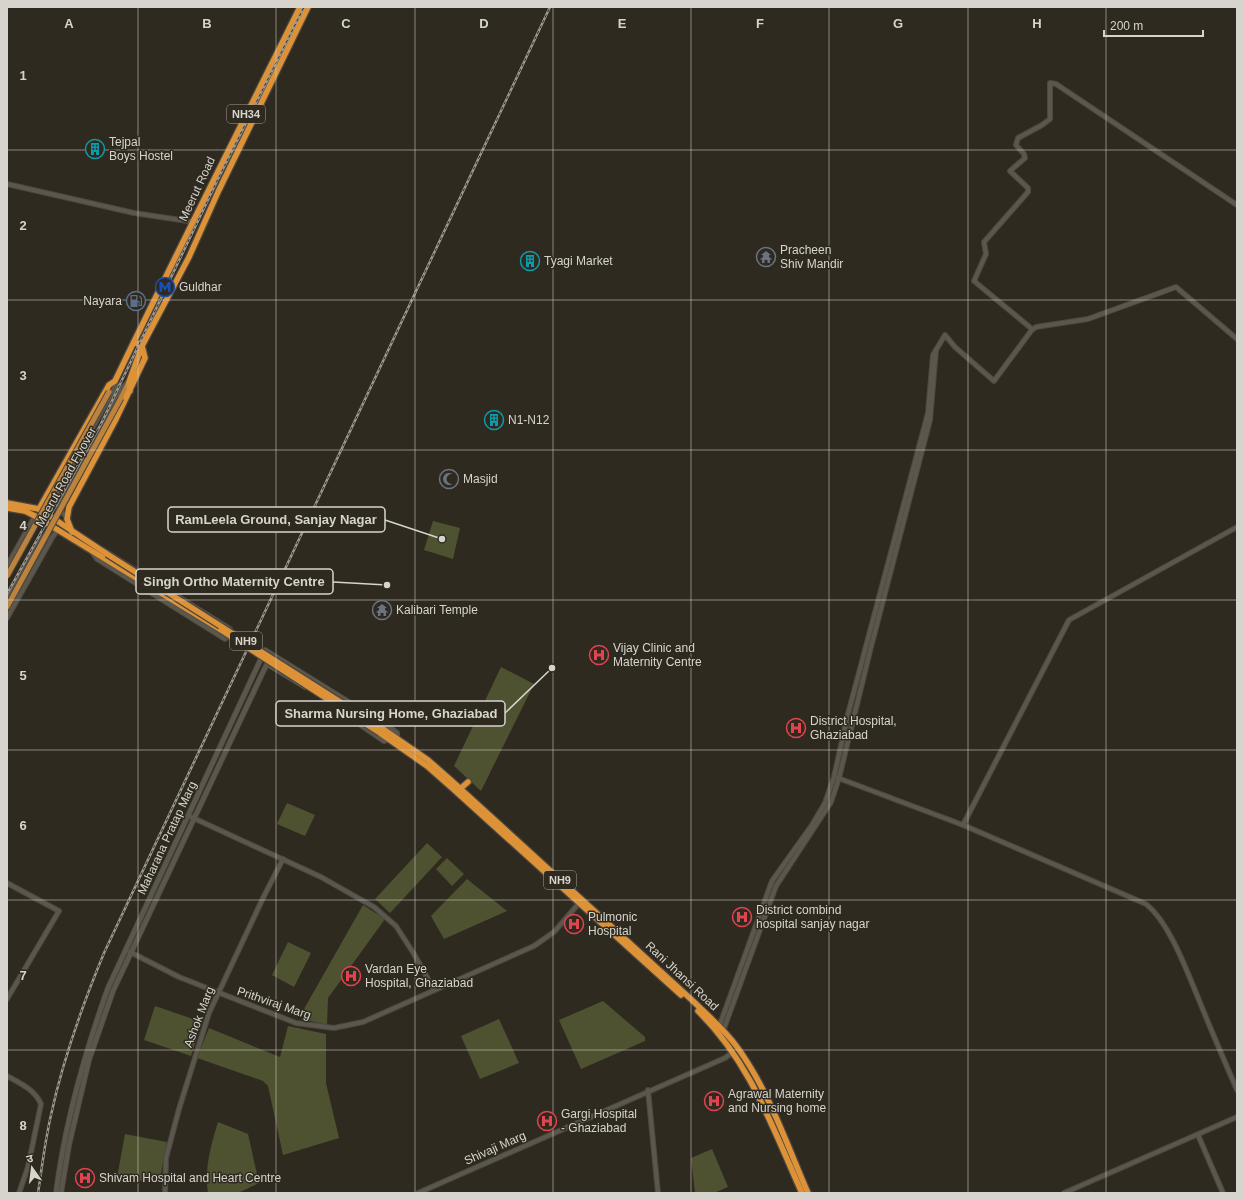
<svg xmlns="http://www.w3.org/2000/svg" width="1244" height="1200" viewBox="0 0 1244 1200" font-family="Helvetica,'Noto Sans Devanagari',sans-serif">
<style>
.green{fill:#4e5231}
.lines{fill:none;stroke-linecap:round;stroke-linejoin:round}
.tertiary-casing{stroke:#4c4840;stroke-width:6}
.secondary-casing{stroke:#4c4840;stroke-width:6}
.primary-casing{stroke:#4c4840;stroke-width:7}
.trunk-casing{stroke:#4c4840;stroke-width:8}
.tertiary{stroke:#5c574d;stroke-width:4}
.secondary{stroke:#5c574d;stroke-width:4.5}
.primary{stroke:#bd833d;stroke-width:5}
.trunk{stroke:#dd9238;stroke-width:5.5}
.rail-casing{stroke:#9d9992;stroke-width:2.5}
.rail{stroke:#2e2a20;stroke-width:1;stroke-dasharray:3;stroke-linecap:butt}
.primary-bridge-casing{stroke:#4c4840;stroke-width:7;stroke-linecap:butt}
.trunk-bridge-casing{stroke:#4c4840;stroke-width:8;stroke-linecap:butt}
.primary-bridge{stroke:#bd833d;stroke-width:5}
.trunk-bridge{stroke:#dd9238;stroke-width:5.5}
.grid{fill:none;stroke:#d7d4ce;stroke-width:1;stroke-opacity:0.55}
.labels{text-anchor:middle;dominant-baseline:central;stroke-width:3;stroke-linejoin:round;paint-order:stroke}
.shield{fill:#2e2a20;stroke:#a4a19a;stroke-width:1}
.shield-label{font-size:11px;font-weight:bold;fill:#d7d4ce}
.poi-label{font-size:12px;fill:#d7d4ce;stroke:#2e2a20;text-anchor:start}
.street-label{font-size:12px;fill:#d7d4ce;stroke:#2e2a20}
.grid-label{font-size:13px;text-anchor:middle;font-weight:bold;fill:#d7d4ce;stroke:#2e2a20;stroke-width:3;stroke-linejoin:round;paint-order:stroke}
.leader{fill:none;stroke:#d7d4ce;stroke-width:1.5}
.callout-dot{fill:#d7d4ce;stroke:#2e2a20;stroke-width:1.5}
.callout{fill:#2e2a20;stroke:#d7d4ce;stroke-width:1.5}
.callout-label{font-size:13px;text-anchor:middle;font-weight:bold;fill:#d7d4ce}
</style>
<rect width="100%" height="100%" fill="#2e2a20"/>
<g class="green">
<polygon points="433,521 460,528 453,559 424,550"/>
<polygon points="501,667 534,684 481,791 454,766"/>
<polygon points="287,803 315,815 305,836 277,824"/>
<polygon points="427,843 442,857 390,913 375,899"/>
<polygon points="447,858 464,874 452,886 436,869"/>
<polygon points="467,879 507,911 444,939 431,916"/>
<polygon points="363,905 385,919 328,998 327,1025 306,1020 308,1013 304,1009"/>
<polygon points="288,942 311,953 294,987 272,975"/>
<polygon points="603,1001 645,1037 645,1041 581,1069 559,1020"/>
<polygon points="155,1006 202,1022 191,1056 144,1040"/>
<polygon points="499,1019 519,1063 480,1079 461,1036"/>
<polygon points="288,1026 326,1034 326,1083 339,1138 283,1155 268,1086 263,1081 197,1058 209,1028 280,1057"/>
<path d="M218,1122L248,1134L259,1183L238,1193H208C204,1169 211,1145 218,1122Z"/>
<polygon points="125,1134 167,1142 160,1179 116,1183"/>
<polygon points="712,1149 728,1187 714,1193 695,1193 691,1158"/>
</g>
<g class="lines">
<defs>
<g id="tertiary">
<polyline points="7,184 134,213 194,222"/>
<polyline points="1032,329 974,281 986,254 984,242 1028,192 1028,188 1010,171 1025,158 1024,154 1016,145 1018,138 1042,125 1050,119 1050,83 1056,84 1237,205"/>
<polyline points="46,513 116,385 115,381"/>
<polyline points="67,517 59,510 59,505 122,388 127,383"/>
<polyline points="92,552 97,559 225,639 231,634 230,629 227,627 103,550"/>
<polyline points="7,566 35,516"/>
<polyline points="7,597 39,540 43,537 47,538"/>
<polyline points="7,618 52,538 58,529"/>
<path d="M838,778L963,825L1146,904C1170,923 1187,972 1199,1000C1211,1030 1224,1060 1237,1090"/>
<polyline points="189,816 321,877 374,907 396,926 414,954 434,990"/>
<polyline points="963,825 1069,620 1237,527"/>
<polyline points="7,883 59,911 7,999"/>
<polyline points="130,952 179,977 296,1023 334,1028 363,1022 534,946 554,932 580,902"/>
<polyline points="719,1027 772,881 812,825 825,803 834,777 848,714 928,413 933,355 945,335 955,347 994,381 1031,331 1036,327 1088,319 1176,287 1237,339"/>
<polyline points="723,1031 776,886 831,802 839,778 871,647 930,420 936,350"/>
<path d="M7,1076C20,1083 35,1090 41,1104L28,1167L19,1193"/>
<polyline points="648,1090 658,1193"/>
<polyline points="1198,1135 1223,1193"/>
<polyline points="165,1193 166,1158 179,1109 209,1013 264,896 283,859"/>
<polyline points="418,1193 725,1058 733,1052"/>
<polyline points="1064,1193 1237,1117"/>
</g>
<g id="secondary">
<polyline points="327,702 384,741 390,739"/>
<path d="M56,1193C65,1123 84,1055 108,988L265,650L389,727L397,733V738"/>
<polyline points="61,1193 69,1145 89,1060 113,991 263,672 267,664 305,687"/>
</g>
<polyline id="primary" points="121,398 129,382"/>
<g id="trunk">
<polyline points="130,391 129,382 142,346 189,257 218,192 308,7"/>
<polyline points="7,503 39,509 107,554"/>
<polyline points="7,508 25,511 35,516 221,630"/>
<path d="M39,509L109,385L115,381C175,256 238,132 300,7"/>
<polyline points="72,532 67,519 69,507 115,421 145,358 142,346 134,342"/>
<path d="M383,729L428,760L453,782L693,1001C708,1016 725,1030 737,1047C768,1089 787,1145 808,1193"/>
<polyline points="380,733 427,766 452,788 681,995"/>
<polyline points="461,788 468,782"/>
<path d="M698,1011C751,1063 772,1127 802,1193"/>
</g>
</defs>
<use href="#tertiary" class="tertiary-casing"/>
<use href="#secondary" class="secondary-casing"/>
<use href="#primary" class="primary-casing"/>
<use href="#trunk" class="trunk-casing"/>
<use href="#tertiary" class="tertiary"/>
<use href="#secondary" class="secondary"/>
<use href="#primary" class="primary"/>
<use href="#trunk" class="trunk"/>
<defs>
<g id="rail">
<polyline points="7,594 101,424 218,179 304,7"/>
<path d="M38,1193C42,1167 45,1141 51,1115C63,1059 82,1006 104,953L550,7"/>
</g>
</defs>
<use href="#rail" class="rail-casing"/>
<use href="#rail" class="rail"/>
<defs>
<g id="primary-bridge">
<polyline points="7,576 109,392"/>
<polyline points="7,607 121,398"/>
</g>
<g id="trunk-bridge">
<polyline points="107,554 383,729"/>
<polyline points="221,630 380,733"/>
</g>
</defs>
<use href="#primary-bridge" class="primary-bridge-casing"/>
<use href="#trunk-bridge" class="trunk-bridge-casing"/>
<use href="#primary-bridge" class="primary-bridge"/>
<use href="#trunk-bridge" class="trunk-bridge"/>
</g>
<path class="grid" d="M138,7V1193M276,7V1193M415,7V1193M553,7V1193M691,7V1193M829,7V1193M968,7V1193M1106,7V1193M7,150H1237M7,300H1237M7,450H1237M7,600H1237M7,750H1237M7,900H1237M7,1050H1237"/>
<defs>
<symbol id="building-ring" viewBox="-11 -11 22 22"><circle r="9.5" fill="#2e2a20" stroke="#0f9aa8" stroke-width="1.5"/><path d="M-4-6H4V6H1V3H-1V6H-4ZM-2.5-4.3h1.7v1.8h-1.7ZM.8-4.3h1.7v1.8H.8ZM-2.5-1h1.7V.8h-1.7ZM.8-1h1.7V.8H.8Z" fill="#0f9aa8"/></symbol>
<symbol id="temple-ring" viewBox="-11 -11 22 22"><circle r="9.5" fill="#2e2a20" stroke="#6b7280" stroke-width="1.5"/><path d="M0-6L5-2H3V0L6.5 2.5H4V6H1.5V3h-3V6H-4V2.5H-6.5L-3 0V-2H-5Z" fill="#6b7280"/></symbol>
<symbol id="metro-ring" viewBox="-11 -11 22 22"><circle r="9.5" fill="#2e2a20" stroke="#1a4fb4" stroke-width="1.5"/><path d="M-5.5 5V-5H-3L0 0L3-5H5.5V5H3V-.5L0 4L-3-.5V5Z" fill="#1a4fb4"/></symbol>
<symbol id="fuel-ring" viewBox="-11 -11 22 22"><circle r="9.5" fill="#2e2a20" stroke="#5c6f8a" stroke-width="1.5"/><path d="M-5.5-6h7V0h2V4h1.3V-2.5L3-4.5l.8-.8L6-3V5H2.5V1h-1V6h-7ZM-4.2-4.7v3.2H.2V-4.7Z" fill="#5c6f8a"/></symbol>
<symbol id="mosque-ring" viewBox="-11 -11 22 22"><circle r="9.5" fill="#2e2a20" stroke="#6b7280" stroke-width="1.5"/><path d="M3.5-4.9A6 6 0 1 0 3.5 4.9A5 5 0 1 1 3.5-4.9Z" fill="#6b7280"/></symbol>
<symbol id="hospital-ring" viewBox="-11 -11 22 22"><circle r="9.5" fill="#2e2a20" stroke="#e0444e" stroke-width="1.5"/><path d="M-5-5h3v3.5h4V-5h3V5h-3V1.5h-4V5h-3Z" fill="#e0444e"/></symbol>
</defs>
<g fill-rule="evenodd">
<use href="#building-ring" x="84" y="138" width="22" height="22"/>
<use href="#temple-ring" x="755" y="246" width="22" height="22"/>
<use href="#building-ring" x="519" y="250" width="22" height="22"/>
<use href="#metro-ring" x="154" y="276" width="22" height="22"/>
<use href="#fuel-ring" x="125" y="290" width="22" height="22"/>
<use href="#building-ring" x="483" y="409" width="22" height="22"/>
<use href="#mosque-ring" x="438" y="468" width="22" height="22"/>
<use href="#temple-ring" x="371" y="599" width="22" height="22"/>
<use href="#hospital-ring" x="588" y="644" width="22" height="22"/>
<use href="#hospital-ring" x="785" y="717" width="22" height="22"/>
<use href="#hospital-ring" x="731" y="906" width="22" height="22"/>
<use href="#hospital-ring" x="563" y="913" width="22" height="22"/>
<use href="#hospital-ring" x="340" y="965" width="22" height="22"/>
<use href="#hospital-ring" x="703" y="1090" width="22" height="22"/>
<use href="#hospital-ring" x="536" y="1110" width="22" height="22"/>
<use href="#hospital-ring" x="74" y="1167" width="22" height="22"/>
</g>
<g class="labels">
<g class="shield">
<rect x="227" y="105" width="38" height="18" rx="3"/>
<rect x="230" y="632" width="32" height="18" rx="3"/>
<rect x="544" y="871" width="32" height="18" rx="3"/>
</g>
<g class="shield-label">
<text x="246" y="114">NH34</text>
<text x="246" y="641">NH9</text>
<text x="560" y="880">NH9</text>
</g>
<g class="poi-label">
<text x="109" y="142">Tejpal<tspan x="109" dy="14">Boys Hostel</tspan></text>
<text x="780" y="250">Pracheen<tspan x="780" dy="14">Shiv Mandir</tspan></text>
<text x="544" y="261">Tyagi Market</text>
<text x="179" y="287">Guldhar</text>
<text x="122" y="301" text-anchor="end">Nayara</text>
<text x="508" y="420">N1-N12</text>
<text x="463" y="479">Masjid</text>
<text x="396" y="610">Kalibari Temple</text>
<text x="613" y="648">Vijay Clinic and<tspan x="613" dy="14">Maternity Centre</tspan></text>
<text x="810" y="721">District Hospital,<tspan x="810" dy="14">Ghaziabad</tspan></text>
<text x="756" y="910">District combind<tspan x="756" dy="14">hospital sanjay nagar</tspan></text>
<text x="588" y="917">Pulmonic<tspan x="588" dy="14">Hospital</tspan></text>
<text x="365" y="969">Vardan Eye<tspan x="365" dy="14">Hospital, Ghaziabad</tspan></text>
<text x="728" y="1094">Agrawal Maternity<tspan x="728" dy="14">and Nursing home</tspan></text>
<text x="561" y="1114">Gargi Hospital<tspan x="561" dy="14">- Ghaziabad</tspan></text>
<text x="99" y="1178">Shivam Hospital and Heart Centre</text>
</g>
<g class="street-label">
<text transform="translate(197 189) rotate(-65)">Meerut Road</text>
<text transform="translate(66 477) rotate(-61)">Meerut Road Flyover</text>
<text transform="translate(167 838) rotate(-65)">Maharana Pratap Marg</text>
<text transform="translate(682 976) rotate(43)">Rani Jhansi Road</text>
<text transform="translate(274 1003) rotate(19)">Prithviraj Marg</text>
<text transform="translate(199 1017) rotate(-69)">Ashok Marg</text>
<text transform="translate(495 1148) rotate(-24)">Shivaji Marg</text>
</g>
</g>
<g class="grid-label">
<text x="69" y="28">A</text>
<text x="207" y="28">B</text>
<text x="346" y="28">C</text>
<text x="484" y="28">D</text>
<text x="622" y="28">E</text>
<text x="760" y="28">F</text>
<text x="898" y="28">G</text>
<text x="1037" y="28">H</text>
<text x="23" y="80">1</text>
<text x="23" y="230">2</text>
<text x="23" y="380">3</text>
<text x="23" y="530">4</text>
<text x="23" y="680">5</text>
<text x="23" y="830">6</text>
<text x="23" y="980">7</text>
<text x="23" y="1130">8</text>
</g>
<path class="leader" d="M442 539L385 520M387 585L333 582M552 668L505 713"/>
<g class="callout-dot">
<circle cx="442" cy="539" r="4"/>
<circle cx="387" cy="585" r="4"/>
<circle cx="552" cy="668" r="4"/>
</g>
<g class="callout">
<rect x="168" y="507" width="217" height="25" rx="4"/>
<rect x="136" y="569" width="197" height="25" rx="4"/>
<rect x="276" y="701" width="229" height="25" rx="4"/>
</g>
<g class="callout-label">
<text x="276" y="524">RamLeela Ground, Sanjay Nagar</text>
<text x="234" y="586">Singh Ortho Maternity Centre</text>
<text x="391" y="718">Sharma Nursing Home, Ghaziabad</text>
</g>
<rect width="1244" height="1200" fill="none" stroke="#d7d4ce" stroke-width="16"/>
<g transform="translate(32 1168) rotate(346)" stroke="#2e2a20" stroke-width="3" paint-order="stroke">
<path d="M0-3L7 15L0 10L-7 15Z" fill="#d7d4ce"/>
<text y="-6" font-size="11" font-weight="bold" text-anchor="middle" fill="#d7d4ce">उ</text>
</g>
<path d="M1104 30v6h99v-6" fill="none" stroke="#d7d4ce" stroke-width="2"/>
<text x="1110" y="30" font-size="12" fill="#d7d4ce" stroke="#2e2a20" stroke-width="3" paint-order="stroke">200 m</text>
</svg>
